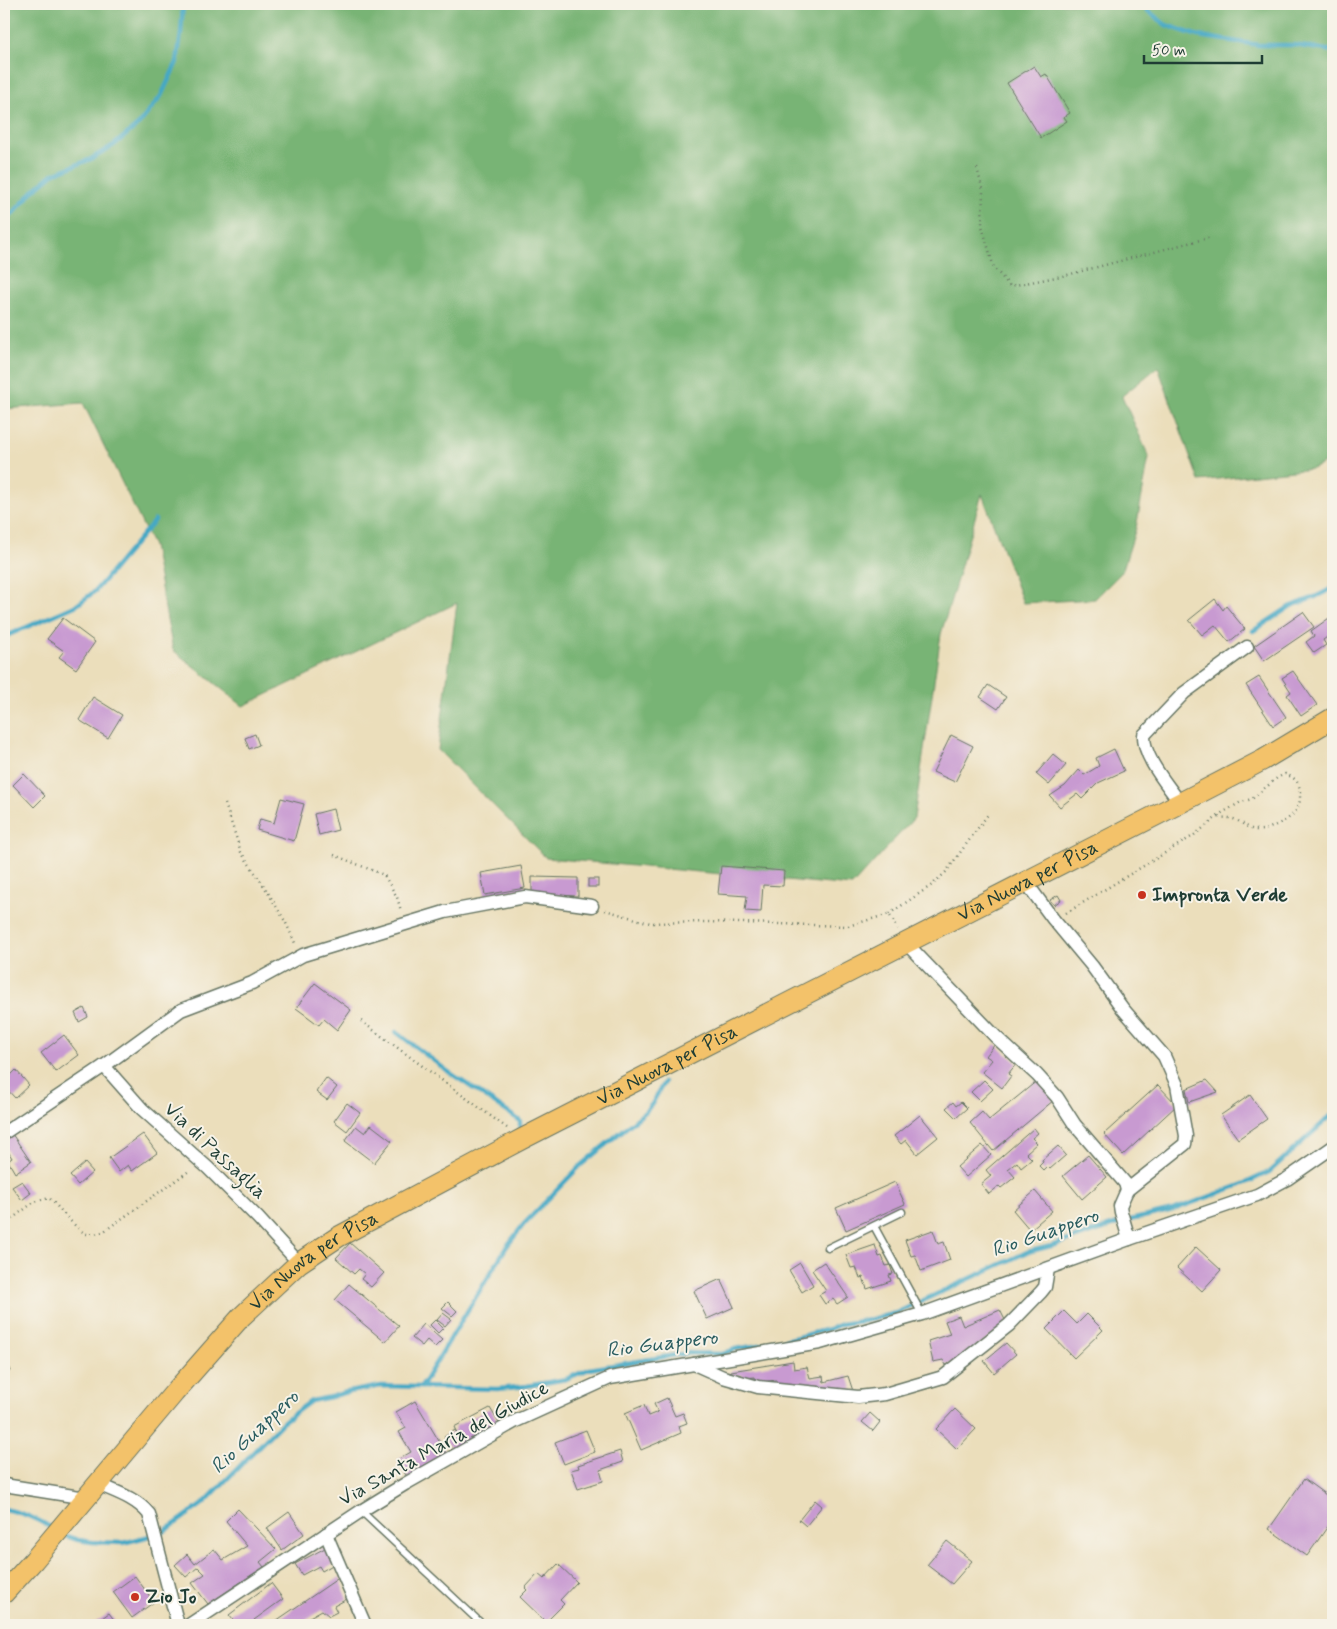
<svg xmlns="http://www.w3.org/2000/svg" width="1337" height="1629" viewBox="0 0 1337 1629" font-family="Mynerve,sans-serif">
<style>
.forest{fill:#78b474;stroke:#4c7854}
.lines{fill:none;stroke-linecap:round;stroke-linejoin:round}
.stream{stroke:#45a8c5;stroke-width:4.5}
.building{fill:#c89ad1}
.lane-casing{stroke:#667563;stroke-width:9}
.street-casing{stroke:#667563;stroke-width:15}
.primary-casing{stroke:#667563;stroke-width:22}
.path{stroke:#667563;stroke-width:2.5;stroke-dasharray:1 4;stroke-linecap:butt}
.lane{stroke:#fff;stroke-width:6}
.street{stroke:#fff;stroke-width:12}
.primary{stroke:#f3c26a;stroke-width:20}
.poi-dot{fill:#c8321e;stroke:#f7f3e8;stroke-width:2}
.labels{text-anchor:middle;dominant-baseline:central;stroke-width:4;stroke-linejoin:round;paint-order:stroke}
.street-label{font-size:20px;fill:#1f3d34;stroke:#f7f3e8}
.poi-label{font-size:20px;font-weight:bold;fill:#1f3d34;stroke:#f7f3e8;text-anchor:start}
.water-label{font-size:21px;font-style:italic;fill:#2a5d60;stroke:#f7f3e8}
</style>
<rect width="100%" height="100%" fill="#f7f3e8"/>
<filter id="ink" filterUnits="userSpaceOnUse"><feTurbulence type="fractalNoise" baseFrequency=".02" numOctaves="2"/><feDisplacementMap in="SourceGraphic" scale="10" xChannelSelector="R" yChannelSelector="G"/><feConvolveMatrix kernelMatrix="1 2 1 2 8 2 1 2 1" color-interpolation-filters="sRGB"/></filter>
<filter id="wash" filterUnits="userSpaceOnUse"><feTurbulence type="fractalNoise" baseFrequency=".0096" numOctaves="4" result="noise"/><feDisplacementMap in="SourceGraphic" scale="20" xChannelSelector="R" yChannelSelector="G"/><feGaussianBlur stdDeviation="1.12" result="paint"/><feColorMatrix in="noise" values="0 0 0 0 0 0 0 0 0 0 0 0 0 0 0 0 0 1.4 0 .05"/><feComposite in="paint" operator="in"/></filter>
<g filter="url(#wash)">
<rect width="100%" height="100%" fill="#ebdebb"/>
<polygon class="forest" points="4,4 1333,4 1333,459 1312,469 1199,481 1158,367 1122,396 1149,457 1136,528 1122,572 1095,599 1023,603 982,494 941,634 914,818 852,886 546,858 438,750 457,603 243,706 173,650 153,546 83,403 4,409"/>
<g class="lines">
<g class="stream">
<polyline points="1139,4 1166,25 1198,36 1259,45 1293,45 1333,51"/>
<polyline points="4,223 34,190 53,174 91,159 114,145 139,124 161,96 177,62 181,33 183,4"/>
<polyline points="1253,631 1291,606 1313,598 1333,588"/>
<polyline points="4,637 77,605 95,591 155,520"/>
<polyline points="396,1032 446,1070 519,1120 520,1122 520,1127"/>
<polyline points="421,1387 507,1246 524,1224 581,1165 645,1112 652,1104 664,1082"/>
<path d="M4,1509C22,1512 37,1519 52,1528"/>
<polyline points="63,1535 78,1540 92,1542 123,1543 161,1533 172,1526 204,1503 262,1443 285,1420 311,1401 331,1397 343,1393 381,1386 498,1389 527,1386 566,1379 589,1369 688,1353 722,1354 735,1349 778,1342 829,1329 841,1324 868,1320 896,1313 1027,1252 1051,1246 1130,1220 1173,1210 1246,1183 1269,1172 1333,1114"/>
</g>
</g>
<g id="blocks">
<g class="building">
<polygon points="1034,66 1041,77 1046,74 1070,113 1064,117 1067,121 1041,138 1007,83"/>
<polygon points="1215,599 1223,610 1226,606 1245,629 1229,642 1215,625 1202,635 1189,620"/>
<polygon points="1303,612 1314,627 1264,661 1254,646"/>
<polygon points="1332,616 1333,633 1323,640 1326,645 1314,653 1306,642 1314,636 1311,631"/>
<polygon points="63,618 95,642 76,669 59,657 64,651 47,639"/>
<polygon points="1293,671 1317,705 1301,716 1287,695 1291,692 1282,678"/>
<polygon points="1259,677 1286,717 1273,726 1246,685"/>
<polygon points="988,685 1006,697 998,709 980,697"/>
<polygon points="93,697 122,715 108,738 79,720"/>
<polygon points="255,734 259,745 249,749 245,738"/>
<polygon points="951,735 973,746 955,782 933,772"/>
<polygon points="1114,749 1124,771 1098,783 1082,799 1077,794 1060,807 1050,796 1065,786 1079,770 1084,775 1099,766 1096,758"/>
<polygon points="1053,754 1066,765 1049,785 1036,774"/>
<polygon points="24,774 45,796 34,807 13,785"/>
<polygon points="281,798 304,804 294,841 257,830 260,819 274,823"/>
<polygon points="333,809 338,830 319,835 314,814"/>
<polygon points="521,866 525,888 485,895 481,873"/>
<polygon points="721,866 784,871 783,886 763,885 761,912 745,911 747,896 718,894"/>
<polygon points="532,877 578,878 578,896 532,895"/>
<rect x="588" y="879" width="10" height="8"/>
<polygon points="1058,895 1061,900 1054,905 1050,900"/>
<polygon points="315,983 351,1010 337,1030 324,1019 319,1025 296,1008"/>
<polygon points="84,1008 88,1017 79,1022 75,1013"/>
<polygon points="64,1035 79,1055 56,1072 41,1053"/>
<polygon points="995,1044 1017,1063 1008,1074 1011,1076 1002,1088 982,1072 992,1060 986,1056"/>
<polygon points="4,1053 11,1061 4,1068"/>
<polygon points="16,1070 29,1085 15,1098 4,1086 4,1082"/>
<polygon points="326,1078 337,1087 327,1100 316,1092"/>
<polygon points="984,1080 993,1089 980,1101 971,1092"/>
<polygon points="1038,1080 1054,1100 993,1151 970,1123 982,1112 989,1120"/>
<polygon points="1207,1080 1218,1092 1189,1102 1186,1089"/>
<polygon points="1158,1085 1177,1105 1123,1155 1104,1134"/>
<polygon points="1250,1095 1267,1119 1238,1139 1221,1115"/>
<polygon points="953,1102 956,1106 961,1102 967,1108 956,1118 946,1108"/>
<polygon points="347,1103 360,1113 347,1131 334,1121"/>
<polygon points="920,1115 938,1137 917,1154 906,1140 901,1144 894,1136"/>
<polygon points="371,1125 392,1141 374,1163 345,1141 356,1126 365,1133"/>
<polygon points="1034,1128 1038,1133 1032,1138 1037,1143 1026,1153 1032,1159 1021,1168 1017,1162 1008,1169 1015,1177 1001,1188 999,1186 989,1194 981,1184 991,1176 986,1170"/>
<polygon points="12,1134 31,1162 15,1173 8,1161 12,1158 4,1145 4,1140"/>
<polygon points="143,1134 157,1153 132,1171 128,1165 119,1172 109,1158"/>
<polygon points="982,1145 991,1155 966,1177 957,1167"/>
<polygon points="1058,1146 1066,1155 1050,1169 1048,1167 1044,1171 1039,1166 1043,1162 1042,1160"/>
<polygon points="1088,1155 1107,1177 1082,1199 1063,1176"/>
<polygon points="85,1163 93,1172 78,1185 70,1176"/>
<polygon points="22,1181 31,1193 22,1200 12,1187"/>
<polygon points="895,1182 905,1204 846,1230 836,1208"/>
<polygon points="1035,1191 1052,1211 1030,1230 1013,1210"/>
<polygon points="933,1230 938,1244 944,1242 950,1260 921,1271 915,1255 911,1256 905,1240"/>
<polygon points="350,1243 384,1273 371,1287 361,1279 365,1274 359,1269 354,1274 336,1258"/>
<polygon points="875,1245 879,1257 882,1256 886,1266 890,1265 893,1274 889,1275 891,1281 867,1289 863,1277 860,1278 856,1267 851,1268 846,1255"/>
<polygon points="1196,1247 1221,1270 1202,1291 1177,1268"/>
<polygon points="824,1262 848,1297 837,1304 833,1299 825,1304 819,1295 826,1291 812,1270"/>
<polygon points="800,1263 813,1285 802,1292 789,1270"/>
<polygon points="721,1279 734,1307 707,1319 694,1291"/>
<polygon points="349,1284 399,1326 385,1342 335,1300"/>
<polygon points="448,1302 457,1311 452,1316 442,1308"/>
<polygon points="1000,1310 1007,1324 954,1364 946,1365 943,1360 933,1362 928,1341 950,1334 945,1321 959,1316 963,1326"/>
<polygon points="1064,1311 1077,1324 1087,1314 1103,1330 1074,1358 1046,1329"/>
<polygon points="443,1313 451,1319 445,1326 437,1320"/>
<polygon points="435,1320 443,1328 438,1333 430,1325"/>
<polygon points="424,1324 442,1340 435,1347 427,1340 422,1346 412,1338"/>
<polygon points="1006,1343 1016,1354 994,1373 984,1361"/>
<polygon points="4,1357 10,1371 4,1374"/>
<polygon points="793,1361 794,1369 807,1367 810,1378 823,1376 824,1382 848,1376 854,1394 777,1385 776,1380 756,1383 755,1377 743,1378 742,1375 731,1376 731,1371"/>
<polygon points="667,1398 675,1416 683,1413 687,1423 679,1426 681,1433 641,1450 625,1413 644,1405 648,1416 658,1412 654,1404"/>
<polygon points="415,1401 448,1456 409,1480 397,1460 411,1452 399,1432 406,1428 396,1412"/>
<polygon points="490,1408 499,1423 463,1443 464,1445 453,1452 444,1437 455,1430 458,1435 454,1427"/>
<polygon points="955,1409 976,1429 957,1449 936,1429"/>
<polygon points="870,1413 880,1422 873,1431 862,1422"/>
<polygon points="586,1430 595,1452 564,1464 555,1442"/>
<polygon points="620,1451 623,1462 600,1470 603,1481 578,1489 571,1470 579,1468 578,1465"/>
<polygon points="1304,1479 1333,1500 1333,1519 1307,1556 1269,1529"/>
<polygon points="815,1500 822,1506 806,1526 799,1520"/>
<polygon points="238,1509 276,1549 260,1562 264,1567 208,1604 192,1583 205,1574 198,1567 186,1577 175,1565 187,1554 195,1564 214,1549 223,1560 247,1546 226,1521"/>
<polygon points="289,1512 304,1534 282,1550 267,1528"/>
<polygon points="947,1541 972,1561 952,1584 927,1565"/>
<polygon points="327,1547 336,1563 322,1571 319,1566 302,1575 295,1564"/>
<polygon points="558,1564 577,1582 560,1600 564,1604 546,1622 520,1597 527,1590 525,1588 538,1574 544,1579"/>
<polygon points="135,1576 154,1602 132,1618 113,1592"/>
<polygon points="340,1577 347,1599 334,1606 337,1612 329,1616 322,1610 306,1619 311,1625 270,1625"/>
<polygon points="271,1583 283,1599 254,1620 258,1625 237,1625 229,1615"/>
<polygon points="109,1613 118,1625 92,1625"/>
</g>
</g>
</g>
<g filter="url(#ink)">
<use href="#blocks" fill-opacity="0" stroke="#667563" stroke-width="1"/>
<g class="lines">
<defs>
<g id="lane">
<polyline points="874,1226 922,1314"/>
<polyline points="828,1248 902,1212"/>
<polyline points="361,1511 483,1625"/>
</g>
<g id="street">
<path d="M1180,803C1168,785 1143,758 1144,735L1184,693L1247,647"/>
<polyline points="1025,881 1053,919 1092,966 1123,1009 1164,1056 1177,1085 1186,1136 1185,1144 1127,1190"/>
<polyline points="906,943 996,1037 1037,1075 1057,1097 1075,1125 1125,1183 1127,1190 1120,1206 1121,1212 1129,1239"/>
<polyline points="104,1066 142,1109 208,1168 258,1218 299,1263"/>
<polyline points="4,1133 104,1066 181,1010 252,983 303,955 445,912 525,897 592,906"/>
<polyline points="694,1364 723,1377 758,1387 858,1397 885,1394 943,1377 1009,1325 1041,1292 1045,1287 1048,1269"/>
<path d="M98,1484C116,1492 136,1498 149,1514L178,1625"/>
<polyline points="4,1485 86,1498"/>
<polyline points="326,1534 365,1625"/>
<polyline points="189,1625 361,1511 405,1484 516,1421 610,1378 820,1343 922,1314 1129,1239 1257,1195 1287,1179 1333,1147"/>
</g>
<g id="primary">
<path id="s1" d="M4,1593L34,1560L174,1393L241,1317L299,1263L338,1237L522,1139L1180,803L1263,760L1333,718"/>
</g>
</defs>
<use href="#lane" class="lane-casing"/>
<use href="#street" class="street-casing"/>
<use href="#primary" class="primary-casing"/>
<g class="path">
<polyline points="977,168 983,191 982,226 994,268 1010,286 1067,275 1211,237"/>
<polyline points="225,804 241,852 264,886 285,921 295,943"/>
<polyline points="334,855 384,875 397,897 401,911"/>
<polyline points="605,910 650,923 707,922 848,926 889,914 898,929"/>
<path d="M1066,913L1193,836C1202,829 1212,821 1222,813L1241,802L1252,799L1277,778L1285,774C1296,778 1300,783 1300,794C1301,811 1290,819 1276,825C1270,828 1263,831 1257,830C1249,830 1243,823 1236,820C1230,817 1223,818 1217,817"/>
<polyline points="889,914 932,885 946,872 989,813"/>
<polyline points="361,1021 507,1128"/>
<path d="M4,1225L34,1202L49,1198C58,1206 77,1231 87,1234C92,1235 99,1233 103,1232L189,1171"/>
</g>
<use href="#lane" class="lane"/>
<use href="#street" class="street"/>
<use href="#primary" class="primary"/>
</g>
</g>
<g class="poi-dot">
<circle cx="1142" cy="895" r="5"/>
<circle cx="135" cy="1597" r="5"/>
</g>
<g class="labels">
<g class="street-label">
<text stroke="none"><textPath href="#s1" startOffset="1266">Via Nuova per Pisa</textPath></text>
<text stroke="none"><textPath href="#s1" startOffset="861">Via Nuova per Pisa</textPath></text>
<text transform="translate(215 1151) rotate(43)">Via di Passaglia</text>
<text stroke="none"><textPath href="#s1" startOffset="456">Via Nuova per Pisa</textPath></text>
<text transform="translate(444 1444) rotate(-29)">Via Santa Maria del Giudice</text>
</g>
<g class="poi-label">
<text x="1152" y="895">Impronta Verde</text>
<text x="145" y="1597">Zio Jo</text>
</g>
<g class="water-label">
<text transform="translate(1045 1233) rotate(-19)">Rio Guappero</text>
<text transform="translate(662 1344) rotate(-7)">Rio Guappero</text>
<text transform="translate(255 1432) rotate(-43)">Rio Guappero</text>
</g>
</g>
<rect width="1337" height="1629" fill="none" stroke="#f7f3e8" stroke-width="20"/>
<path d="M1144 55v8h118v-8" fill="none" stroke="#1f3d34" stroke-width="2.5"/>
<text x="1152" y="55" font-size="15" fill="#1f3d34" stroke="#f7f3e8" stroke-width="4" paint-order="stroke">50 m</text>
</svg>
